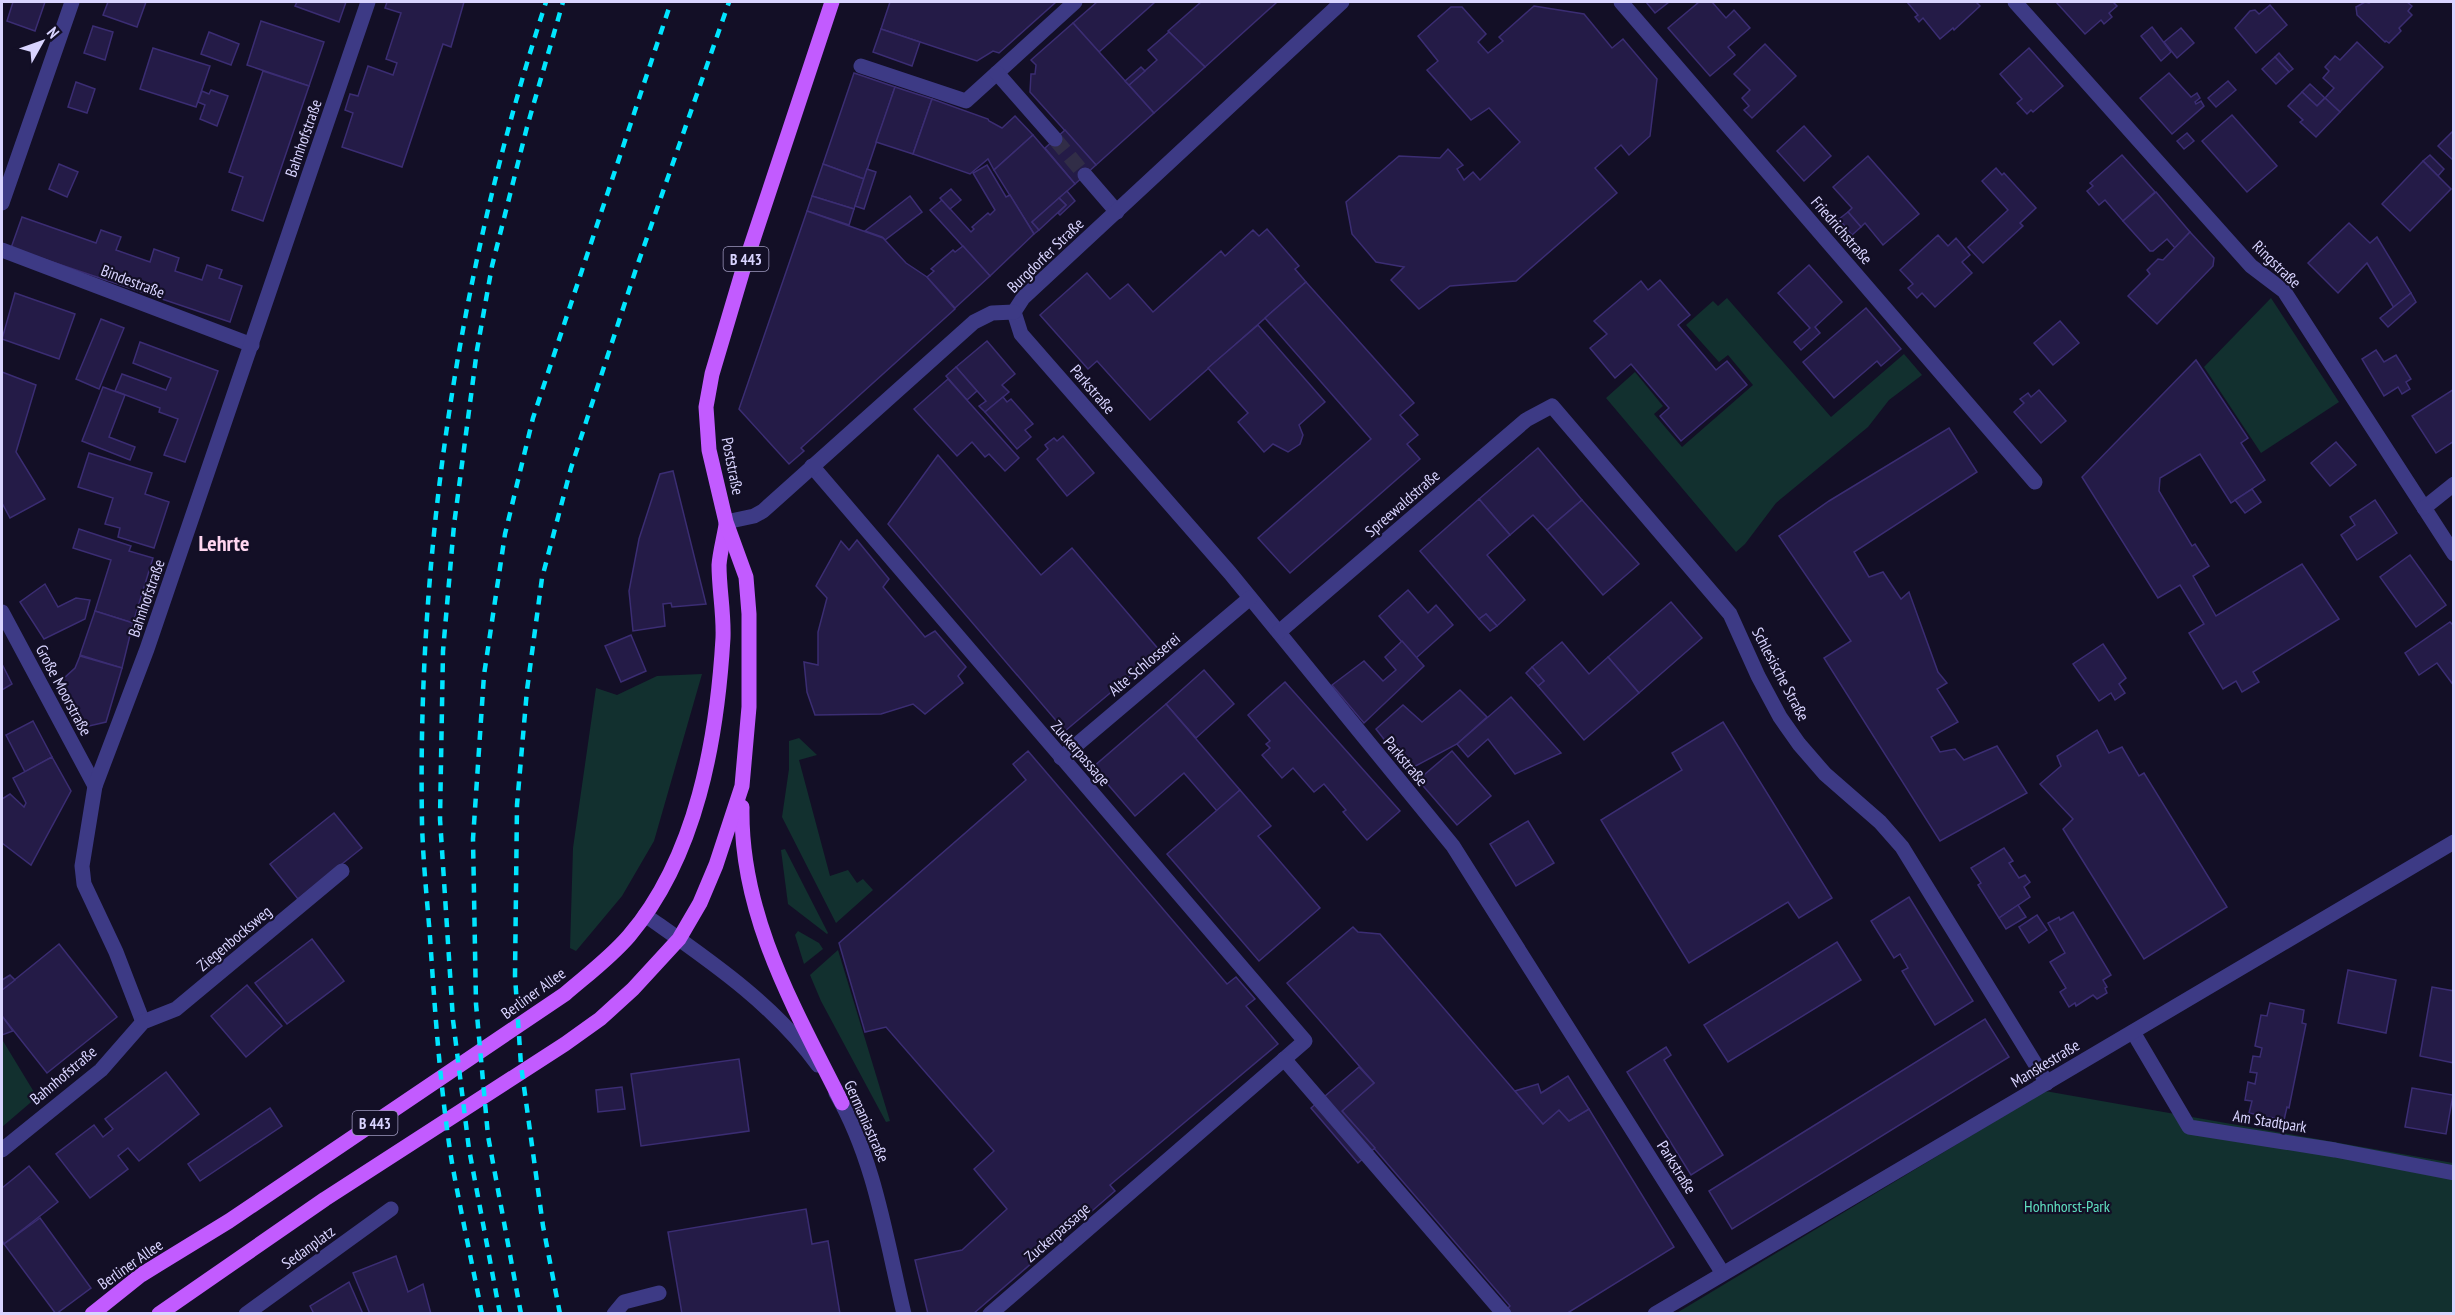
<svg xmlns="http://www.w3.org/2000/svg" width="2455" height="1315" viewBox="0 0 2455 1315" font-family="'PT Sans Narrow',sans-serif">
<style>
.green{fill:#12302f}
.building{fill:#241b47;stroke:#3b2d73;stroke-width:1.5}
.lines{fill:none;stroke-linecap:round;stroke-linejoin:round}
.minor-tunnel{stroke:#312d47;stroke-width:15;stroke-dasharray:15 8;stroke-linecap:butt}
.minor{stroke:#3d3a85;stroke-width:15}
.major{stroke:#c25bff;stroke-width:15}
.rail{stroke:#00e5ff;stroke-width:4.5;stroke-dasharray:9 8;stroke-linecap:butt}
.labels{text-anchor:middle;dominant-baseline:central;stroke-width:4.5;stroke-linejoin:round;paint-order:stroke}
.shield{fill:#130f26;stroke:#9e99be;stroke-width:1.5}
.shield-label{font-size:15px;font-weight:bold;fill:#d9d4ff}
.street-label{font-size:16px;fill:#d9d4ff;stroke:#130f26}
.park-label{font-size:16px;fill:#5fe0c0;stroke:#130f26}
.district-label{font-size:22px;font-weight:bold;fill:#ffd6f0;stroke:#130f26}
</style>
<rect width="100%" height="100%" fill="#130f26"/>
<g class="green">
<polygon points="1727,298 1831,417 1904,354 1922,375 1889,400 1868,427 1776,503 1745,544 1736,552 1606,398 1635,372 1663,406 1654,414 1682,447 1753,385 1728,355 1719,362 1686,325 1713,301 1718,306"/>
<polygon points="2271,298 2339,402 2261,453 2204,367"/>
<polygon points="702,674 654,841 622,896 576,951 570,948 573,848 596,688 617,695 657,676"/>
<polygon points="799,738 817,755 799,760 830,876 848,870 857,883 863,879 873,890 836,923 782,817 789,769 789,741"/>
<polygon points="785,849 828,933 827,934 788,904 781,850"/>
<polygon points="798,931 819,943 823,949 804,964 795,935"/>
<polygon points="838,950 890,1121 886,1122 821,1001 810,975"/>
<polygon points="3,1041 37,1097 2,1127 2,1043"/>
<polygon points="2045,1091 2453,1163 2453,1313 1675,1314"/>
</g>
<g class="building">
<polygon points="13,2 45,2 35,31 7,21"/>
<polygon points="108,2 146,2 137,27 103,15"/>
<polygon points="297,2 346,2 339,22 295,6"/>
<polygon points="387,2 464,2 451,47 443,44 402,167 342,147 353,113 345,110 350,94 358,96 368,66 393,75 397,63 386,59 401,13 385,8"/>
<polygon points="890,2 1056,2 999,53 993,51 977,61 881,29"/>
<polygon points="1097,2 1155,2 1099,52 1073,23"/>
<polygon points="1201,2 1275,2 1276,3 1205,67 1168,31"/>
<polygon points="1646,2 1669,2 1655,13"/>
<polygon points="1699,2 1712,2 1726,18 1734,10 1750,28 1728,47 1735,55 1710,76 1668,28"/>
<polygon points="1907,2 1976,2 1980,6 1954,30 1953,28 1940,39 1923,18 1919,22 1915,17 1918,15"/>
<polygon points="2056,2 2113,2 2117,6 2109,13 2112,17 2104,24 2101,20 2085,34"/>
<polygon points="2365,2 2369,3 2371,2 2407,2 2412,6 2408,11 2412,15 2399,28 2401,31 2389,43 2386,41 2385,42 2357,15 2356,7"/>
<polygon points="2270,5 2287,25 2256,53 2235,28 2250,11 2255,10 2259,14"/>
<polygon points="1534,6 1584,14 1612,48 1623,39 1657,79 1650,136 1629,155 1621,145 1595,168 1617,193 1516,281 1450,286 1419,309 1391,280 1404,267 1376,262 1352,234 1346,202 1399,156 1440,158 1448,149 1463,165 1457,169 1464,180 1473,172 1480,180 1520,142 1489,108 1471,120 1427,70 1438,61 1418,36 1451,7 1462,7 1486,34 1478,42 1488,53 1503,41 1499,37"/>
<polygon points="261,21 324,42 309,86 247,65"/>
<polygon points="1073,23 1154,113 1096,165 1030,92 1031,74 1035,74 1036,65 1031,60"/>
<polygon points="93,26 113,32 105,60 84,53"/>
<polygon points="2152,27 2171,52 2161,61 2141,36"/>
<polygon points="2181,28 2194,43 2177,58 2164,42"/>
<polygon points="881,29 920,42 912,66 873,52"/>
<polygon points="209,32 239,44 231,65 201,54"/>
<polygon points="1169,32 1205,67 1154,113 1129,85 1157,60 1148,50"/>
<polygon points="2357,42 2383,67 2340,112 2325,98 2334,88 2323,78 2329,71 2325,67 2335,56 2340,60"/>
<polygon points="1765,44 1796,76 1752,118 1744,110 1749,106 1742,98 1750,90 1734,74"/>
<polygon points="153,48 210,66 196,107 140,89"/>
<polygon points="2029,48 2063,86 2033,112 2031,110 2027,114 2017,103 2022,99 2000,74"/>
<polygon points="2279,53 2293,69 2289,72 2275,57"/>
<polygon points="2275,57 2289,72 2276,84 2262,69"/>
<polygon points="1141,67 1145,71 1129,85 1125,81"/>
<polygon points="263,71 309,86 263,221 232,210 243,177 229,172"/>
<polygon points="854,73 895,87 864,179 823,164"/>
<polygon points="2169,73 2191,97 2197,93 2200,98 2195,102 2196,104 2201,101 2204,106 2172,134 2140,98"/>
<polygon points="2228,81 2236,90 2216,107 2208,98"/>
<polygon points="76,82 95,89 87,113 68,107"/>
<polygon points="2310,84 2325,98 2317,106 2302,92"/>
<polygon points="895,87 932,99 913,154 876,142"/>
<polygon points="211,90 228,96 217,126 200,119 205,105 198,102 202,91 209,94"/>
<polygon points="2302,92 2317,106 2325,98 2340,112 2316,137 2300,122 2303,120 2288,106"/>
<polygon points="932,99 988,119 989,121 1002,128 1015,116 1033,135 994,170 988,159 970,174 913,154"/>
<polygon points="2232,115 2277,166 2247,192 2202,141"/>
<polygon points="1804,126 1831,156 1804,181 1777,151"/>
<polygon points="1065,130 1096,165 1075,184 1045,148"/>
<polygon points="2454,130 2454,161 2438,146"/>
<polygon points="2187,133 2194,141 2184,149 2177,141"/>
<polygon points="1033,135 1075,184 1032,222 1039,230 1034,234 994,170"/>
<polygon points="2122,155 2155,192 2123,221 2105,200 2099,205 2087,191 2093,186 2090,183"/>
<polygon points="2430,155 2444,169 2438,176 2423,161"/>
<polygon points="1868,156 1919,214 1883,245 1865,223 1861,227 1848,212 1852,208 1833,187"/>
<polygon points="2423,161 2451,189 2410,231 2382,204"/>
<polygon points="59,164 78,172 67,197 49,189"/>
<polygon points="823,164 864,179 854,209 812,196"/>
<polygon points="987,165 1006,197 1010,195 1034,234 990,276 930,210 942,200 971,232 974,229 972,227 988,213 990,215 995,210 973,173"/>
<polygon points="1996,168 2002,175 2004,173 2036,208 2020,223 2023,226 1983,263 1968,247 2008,210 1982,181"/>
<polygon points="867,169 876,172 864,209 855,206"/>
<polygon points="951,189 961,200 950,209 940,198"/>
<polygon points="1067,191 1075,201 1060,215 1058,213 1066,205 1059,198"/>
<polygon points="2156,192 2190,232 2175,248 2167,239 2153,251 2150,251 2123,221"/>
<polygon points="812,196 854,209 849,225 807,211"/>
<polygon points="910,196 922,212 885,240 882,237 865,231"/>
<polygon points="1059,198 1066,205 1039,230 1032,222"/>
<polygon points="807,211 883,238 906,263 927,277 955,309 801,448 804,451 789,464 739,409"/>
<polygon points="1848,212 1861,227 1852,235 1839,219"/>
<polygon points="22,217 96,243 101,230 121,237 116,250 150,262 154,249 179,258 175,271 202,280 207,265 222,270 219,278 242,286 230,322 11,248"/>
<polygon points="2349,223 2370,243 2377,237 2411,293 2394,308 2367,263 2338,293 2308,263"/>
<polygon points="1267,229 1299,266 1295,269 1306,282 1150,420 1097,361 1088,369 1040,315 1087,273 1110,299 1128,284 1153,312 1221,251 1225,256 1253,230 1259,236"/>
<polygon points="2190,232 2214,258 2213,266 2157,324 2128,296 2150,274 2147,270 2158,259 2163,260"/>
<polygon points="1938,235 1948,246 1956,238 1970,255 1962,262 1972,273 1935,307 1922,293 1917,298 1908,288 1913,284 1900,270"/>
<polygon points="963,246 990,276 955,308 927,277 934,271 931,269 953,250 955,252"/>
<polygon points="1809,265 1842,302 1815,327 1820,333 1801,350 1794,342 1810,328 1778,293"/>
<polygon points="1660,280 1690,315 1678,325 1716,370 1727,361 1747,385 1681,441 1660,416 1669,408 1631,364 1615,378 1590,348 1607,334 1594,321 1641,281 1648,290"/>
<polygon points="1306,282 1414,403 1400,415 1418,435 1407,444 1420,459 1290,573 1258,538 1371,439 1265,318"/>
<polygon points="15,293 75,314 59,359 2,339"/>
<polygon points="2411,293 2416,302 2388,327 2380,318"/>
<polygon points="1866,308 1901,349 1881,366 1877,361 1834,398 1803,362"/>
<polygon points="101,319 124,328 99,389 76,379"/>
<polygon points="2060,321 2079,343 2053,365 2034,343"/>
<polygon points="1258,325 1325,402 1299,425 1303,435 1300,444 1288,452 1273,444 1264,452 1238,422 1248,413 1208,368"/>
<polygon points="987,341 1015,374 1002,385 1009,392 985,412 979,406 986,401 956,367"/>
<polygon points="140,342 218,371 185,462 164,455 178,419 159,412 160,408 115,391 122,374 166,390 171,378 133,363"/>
<polygon points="2376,350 2384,362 2396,355 2411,379 2406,382 2410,389 2402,394 2398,387 2384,396 2362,359"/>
<polygon points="2196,360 2248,438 2241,443 2265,480 2231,503 2200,454 2160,478 2159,491 2192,546 2195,544 2209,566 2193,576 2216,616 2302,564 2339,619 2253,672 2259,682 2242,692 2236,681 2223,689 2189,633 2204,624 2180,585 2158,598 2082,477"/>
<polygon points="956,367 977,391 967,400 946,376"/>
<polygon points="2,372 36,385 16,452 45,499 10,518 2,503"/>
<polygon points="948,379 1019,458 1005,471 989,454 985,457 972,442 957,456 914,409"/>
<polygon points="103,387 125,395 109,437 135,447 130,460 82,441"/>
<polygon points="2454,389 2454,441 2436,453 2412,416"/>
<polygon points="2039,390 2066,421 2041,443 2014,412 2024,403 2020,399 2028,393 2031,397"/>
<polygon points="1003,397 1007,402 1011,399 1033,424 1025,430 1031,437 1017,449 985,412"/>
<polygon points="1949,428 1977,472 1854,552 1869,577 1883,572 1901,599 1909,592 1938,672 1947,683 1937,689 1958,722 1931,737 1940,752 1955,749 1964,760 1997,746 2027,793 1940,841 1824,658 1851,641 1779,536 1829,501"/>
<polygon points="1063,436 1094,473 1067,496 1037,459 1048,449 1045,445 1054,438 1057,441"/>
<polygon points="2336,442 2356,465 2330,486 2311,463"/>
<polygon points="1538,448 1582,500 1547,530 1533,515 1510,535 1479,499"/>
<polygon points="89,453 152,473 145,494 169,502 154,548 118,537 120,528 105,524 113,498 78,487"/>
<polygon points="938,455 1041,575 1072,548 1160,651 1065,731 888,524"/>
<polygon points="673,471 706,604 672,607 671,603 663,604 665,626 633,631 629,591 639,539 660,474"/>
<polygon points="2252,489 2261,502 2245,513 2235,500"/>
<polygon points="1479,499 1510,535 1487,555 1525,600 1497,626 1486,614 1479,619 1420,551"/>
<polygon points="1582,500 1639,564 1603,595 1547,530"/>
<polygon points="2375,500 2397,533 2357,560 2341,535 2355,525 2350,517"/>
<polygon points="79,529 131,546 129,551 153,558 133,623 95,611 111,560 73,548"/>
<polygon points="857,540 889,579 883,587 925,637 935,631 966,667 958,676 963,683 925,714 913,704 881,714 815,715 807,692 804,662 818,665 818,632 827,598 816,586 841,541 849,550"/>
<polygon points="2410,555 2446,605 2416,627 2380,577"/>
<polygon points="45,584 58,607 76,598 90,600 85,619 44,639 20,602"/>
<polygon points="1408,590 1428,613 1436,605 1453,625 1416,658 1379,616"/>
<polygon points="1671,602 1702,638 1639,693 1608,657"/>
<polygon points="95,611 133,623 122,668 80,655"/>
<polygon points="1486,614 1497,626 1490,631 1479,619"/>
<polygon points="2450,622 2454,626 2454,686 2437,663 2419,675 2405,653"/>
<polygon points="631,635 646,671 621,682 605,646"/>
<polygon points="1402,641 1424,666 1364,723 1332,685 1364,661 1383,681 1396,670 1385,657"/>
<polygon points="1562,642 1589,674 1608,657 1639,693 1584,740 1538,686 1544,681 1532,667"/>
<polygon points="2103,644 2126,678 2119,684 2125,693 2115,700 2111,693 2099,701 2073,664"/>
<polygon points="80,656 122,668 106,722 85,727 62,680 75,668"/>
<polygon points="2,664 12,684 2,690"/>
<polygon points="1532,667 1544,681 1538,686 1526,673"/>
<polygon points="1204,670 1234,704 1196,738 1166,704"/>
<polygon points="1285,682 1400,811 1367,840 1343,812 1346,810 1324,784 1314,792 1293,768 1282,778 1262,755 1270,748 1266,744 1270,741 1248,715"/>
<polygon points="1460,690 1487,717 1457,744 1408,770 1376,729 1403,705 1422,722"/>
<polygon points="1511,697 1561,753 1515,774 1488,739 1468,757 1457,744"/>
<polygon points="1166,704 1240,790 1217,811 1184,773 1135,816 1093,767"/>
<polygon points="33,721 52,757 25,772 6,735"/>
<polygon points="1723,722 1832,898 1799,918 1788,902 1689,963 1601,820 1682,770 1672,753"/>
<polygon points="2097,730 2109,753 2122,747 2139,776 2144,773 2227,907 2144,959 2063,829 2073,819 2040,784 2061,766 2057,756"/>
<polygon points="1028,751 1227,984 1236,977 1255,999 1246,1006 1278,1044 1110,1185 1115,1191 973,1314 928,1314 915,1260 962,1250 1007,1209 974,1169 994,1151 886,1027 865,1032 839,943 1026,780 1013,764"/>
<polygon points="1452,751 1491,796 1457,825 1418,780"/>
<polygon points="52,757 71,791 31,865 2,843 2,799 10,794 24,807 26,803 13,778"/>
<polygon points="1240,790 1271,826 1258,836 1320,908 1259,961 1167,854"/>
<polygon points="334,813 362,848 298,899 270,864"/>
<polygon points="1528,821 1554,863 1516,886 1490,844"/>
<polygon points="2004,848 2013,861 2009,863 2019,878 2025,875 2030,882 2024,887 2030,897 1999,918 1978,885 1981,883 1971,868"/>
<polygon points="1909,897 1973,1001 1935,1025 1902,971 1908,968 1900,954 1894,958 1871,921"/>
<polygon points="2018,905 2026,917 2006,929 1999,918"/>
<polygon points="2073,912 2111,975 2103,980 2107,987 2105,988 2107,993 2097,999 2093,995 2076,1006 2075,1003 2069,1007 2060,992 2066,988 2050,962 2065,953 2048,923 2059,917 2060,920"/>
<polygon points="2037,915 2047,930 2029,943 2019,927"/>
<polygon points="1353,927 1358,932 1380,934 1543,1124 1559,1110 1569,1121 1589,1109 1674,1247 1566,1314 1509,1314 1506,1310 1510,1306 1342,1111 1374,1083 1287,983"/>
<polygon points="312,939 344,981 287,1024 255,983"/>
<polygon points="1837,942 1861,980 1728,1062 1704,1025"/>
<polygon points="59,944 117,1017 47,1073 2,1016 2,990"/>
<polygon points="2348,970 2396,980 2386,1033 2338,1023"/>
<polygon points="10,975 15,980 2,990 2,980"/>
<polygon points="247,985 282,1026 246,1057 211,1016"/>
<polygon points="2432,987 2454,991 2454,1063 2420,1056"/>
<polygon points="2270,1003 2304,1010 2302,1023 2306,1024 2289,1108 2287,1107 2284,1120 2249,1113 2252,1101 2245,1100 2248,1082 2255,1084 2257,1073 2250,1072 2253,1056 2260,1057 2262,1048 2255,1046 2261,1015 2267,1016"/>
<polygon points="2,1016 13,1031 2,1035"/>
<polygon points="1985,1019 2009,1057 1732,1229 1709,1191"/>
<polygon points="1666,1047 1671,1055 1664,1060 1723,1155 1691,1175 1627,1072"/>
<polygon points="739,1059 749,1131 641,1146 631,1074"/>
<polygon points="1359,1067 1374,1083 1342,1111 1375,1148 1358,1163 1311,1108"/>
<polygon points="166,1072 199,1114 139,1161 128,1148 118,1156 128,1169 90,1198 56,1154 94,1125 103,1137 113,1129 105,1119"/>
<polygon points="1568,1076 1589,1109 1569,1121 1559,1110 1543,1124 1515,1091 1538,1084 1541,1093"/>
<polygon points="622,1087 625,1109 598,1112 596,1090"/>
<polygon points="2412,1088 2453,1095 2446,1134 2405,1127"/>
<polygon points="270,1108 282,1126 200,1181 188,1164"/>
<polygon points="29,1166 58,1202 4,1244 2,1240 2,1188"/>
<polygon points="806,1209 812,1244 828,1241 840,1314 682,1314 668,1232"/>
<polygon points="40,1218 91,1288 56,1314 4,1244"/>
<polygon points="396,1256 408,1292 423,1284 431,1314 370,1314 353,1273"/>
<polygon points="349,1282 363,1314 314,1314 310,1306"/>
</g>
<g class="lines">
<polyline class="minor-tunnel" points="1055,139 1085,175"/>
<g class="minor">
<polyline points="1621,2 2035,482"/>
<polyline points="2015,2 2251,266 2284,291 2454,554"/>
<polyline points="861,66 966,101 1075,2"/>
<polyline points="997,73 1055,139"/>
<polyline points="1085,175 1117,212"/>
<polyline points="2,203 72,2"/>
<polyline points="2,250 252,345"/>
<polyline points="1014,312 1021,334 1230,573 1453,846 1722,1272"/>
<polyline points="1014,312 1023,298 1342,2"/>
<polyline points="812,466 1305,1041 990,1314"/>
<polyline points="2424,508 2454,484"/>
<polyline points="726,522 754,516 763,511 974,322 992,313 1014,312"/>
<polyline points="2,612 95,786"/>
<polyline points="1279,632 1526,420 1552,406 1730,614 1758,676 1780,717 1799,744 1825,774 1880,822 1902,847 2047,1083"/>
<polyline points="1061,758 1250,598"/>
<path d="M645,915C707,959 773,1003 818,1065"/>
<polyline points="143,1022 116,952 84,884 82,866 95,786 147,649 368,2"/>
<polyline points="2133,1032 2189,1127 2335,1150 2454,1173"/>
<polyline points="1284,1059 1504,1314"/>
<path d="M836,1093C875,1160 886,1239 904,1314"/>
<polyline points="2,1150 101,1070 143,1022 176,1009 342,871"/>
<polyline points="246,1314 391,1209"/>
<polyline points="614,1314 624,1302 659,1293"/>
<polyline points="1655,1314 2454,842"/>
</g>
<g class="major">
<path d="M742,807C740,916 795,1009 842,1103"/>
<path d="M92,1314L141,1275L229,1221L565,994C587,975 610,958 629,936C697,856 717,739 723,638C724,613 719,589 719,565C720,552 724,538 726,525"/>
<polyline points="159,1314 325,1199 565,1044 600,1019 633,989 679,939 700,903 716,865 742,786 749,707 749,614 746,577 726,522 709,450 706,407 712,374 742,273 832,2"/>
</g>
<g class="rail">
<path d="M482,1314C472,1263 461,1213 452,1163C440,1088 435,1012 430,937C427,899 423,861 422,823C417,545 460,267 546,2"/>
<polyline points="500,1314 469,1149 453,1020 440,819 443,651 454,525 477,350 492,266 527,127 563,2"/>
<polyline points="521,1314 488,1136 476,1004 473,839 484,675 505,534 533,418 671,2"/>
<polyline points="560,1314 543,1226 521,1065 515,976 517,805 527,690 542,578 571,468 635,272 729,2"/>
</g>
</g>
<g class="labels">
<g class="shield">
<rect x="723.5" y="247" width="45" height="24" rx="4.5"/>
<rect x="352.5" y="1111" width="45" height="24" rx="4.5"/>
</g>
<g class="shield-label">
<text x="746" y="259">B 443</text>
<text x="375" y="1123">B 443</text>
</g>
<g class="street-label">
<text transform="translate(303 138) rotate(-71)">Bahnhofstraße</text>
<text transform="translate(1842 230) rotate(49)">Friedrichstraße</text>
<text transform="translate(1045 255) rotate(-44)">Burgdorfer Straße</text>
<text transform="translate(2277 264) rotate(44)">Ringstraße</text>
<text transform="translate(133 281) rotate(21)">Bindestraße</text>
<text transform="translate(1093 389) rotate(49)">Parkstraße</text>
<text transform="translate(733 466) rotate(79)">Poststraße</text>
<text transform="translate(1402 503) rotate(-41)">Spreewaldstraße</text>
<text transform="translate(146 598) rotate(-71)">Bahnhofstraße</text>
<text transform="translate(1144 664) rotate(-40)">Alte Schlosserei</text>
<text transform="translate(1781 674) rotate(62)">Schlesische Straße</text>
<text transform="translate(64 690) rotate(62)">Große Moorstraße</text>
<text transform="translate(1081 753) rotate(49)">Zuckerpassage</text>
<text transform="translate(1406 761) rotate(50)">Parkstraße</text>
<text transform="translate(234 938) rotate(-40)">Ziegenbocksweg</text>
<text transform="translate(533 993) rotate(-36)">Berliner Allee</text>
<text transform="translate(2045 1063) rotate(-31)">Manskestraße</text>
<text transform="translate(63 1075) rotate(-40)">Bahnhofstraße</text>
<text transform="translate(867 1121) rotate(66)">Germaniastraße</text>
<text transform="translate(2270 1121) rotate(9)">Am Stadtpark</text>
<text transform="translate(1677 1167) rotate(58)">Parkstraße</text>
<text transform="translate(1057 1232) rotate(-41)">Zuckerpassage</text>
<text transform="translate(308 1247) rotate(-36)">Sedanplatz</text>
<text transform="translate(130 1264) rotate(-35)">Berliner Allee</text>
</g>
<g class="park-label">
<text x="2067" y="1206">Hohnhorst-Park</text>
</g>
<g class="district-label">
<text x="224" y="543">Lehrte</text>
</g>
</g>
<rect width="2455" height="1315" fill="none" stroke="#d9d4ff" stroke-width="6"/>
<g transform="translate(42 42) rotate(50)" stroke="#130f26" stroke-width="4.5" paint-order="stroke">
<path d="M0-4.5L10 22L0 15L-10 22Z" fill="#d9d4ff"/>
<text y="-9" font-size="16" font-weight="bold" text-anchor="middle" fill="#d9d4ff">N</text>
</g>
</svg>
